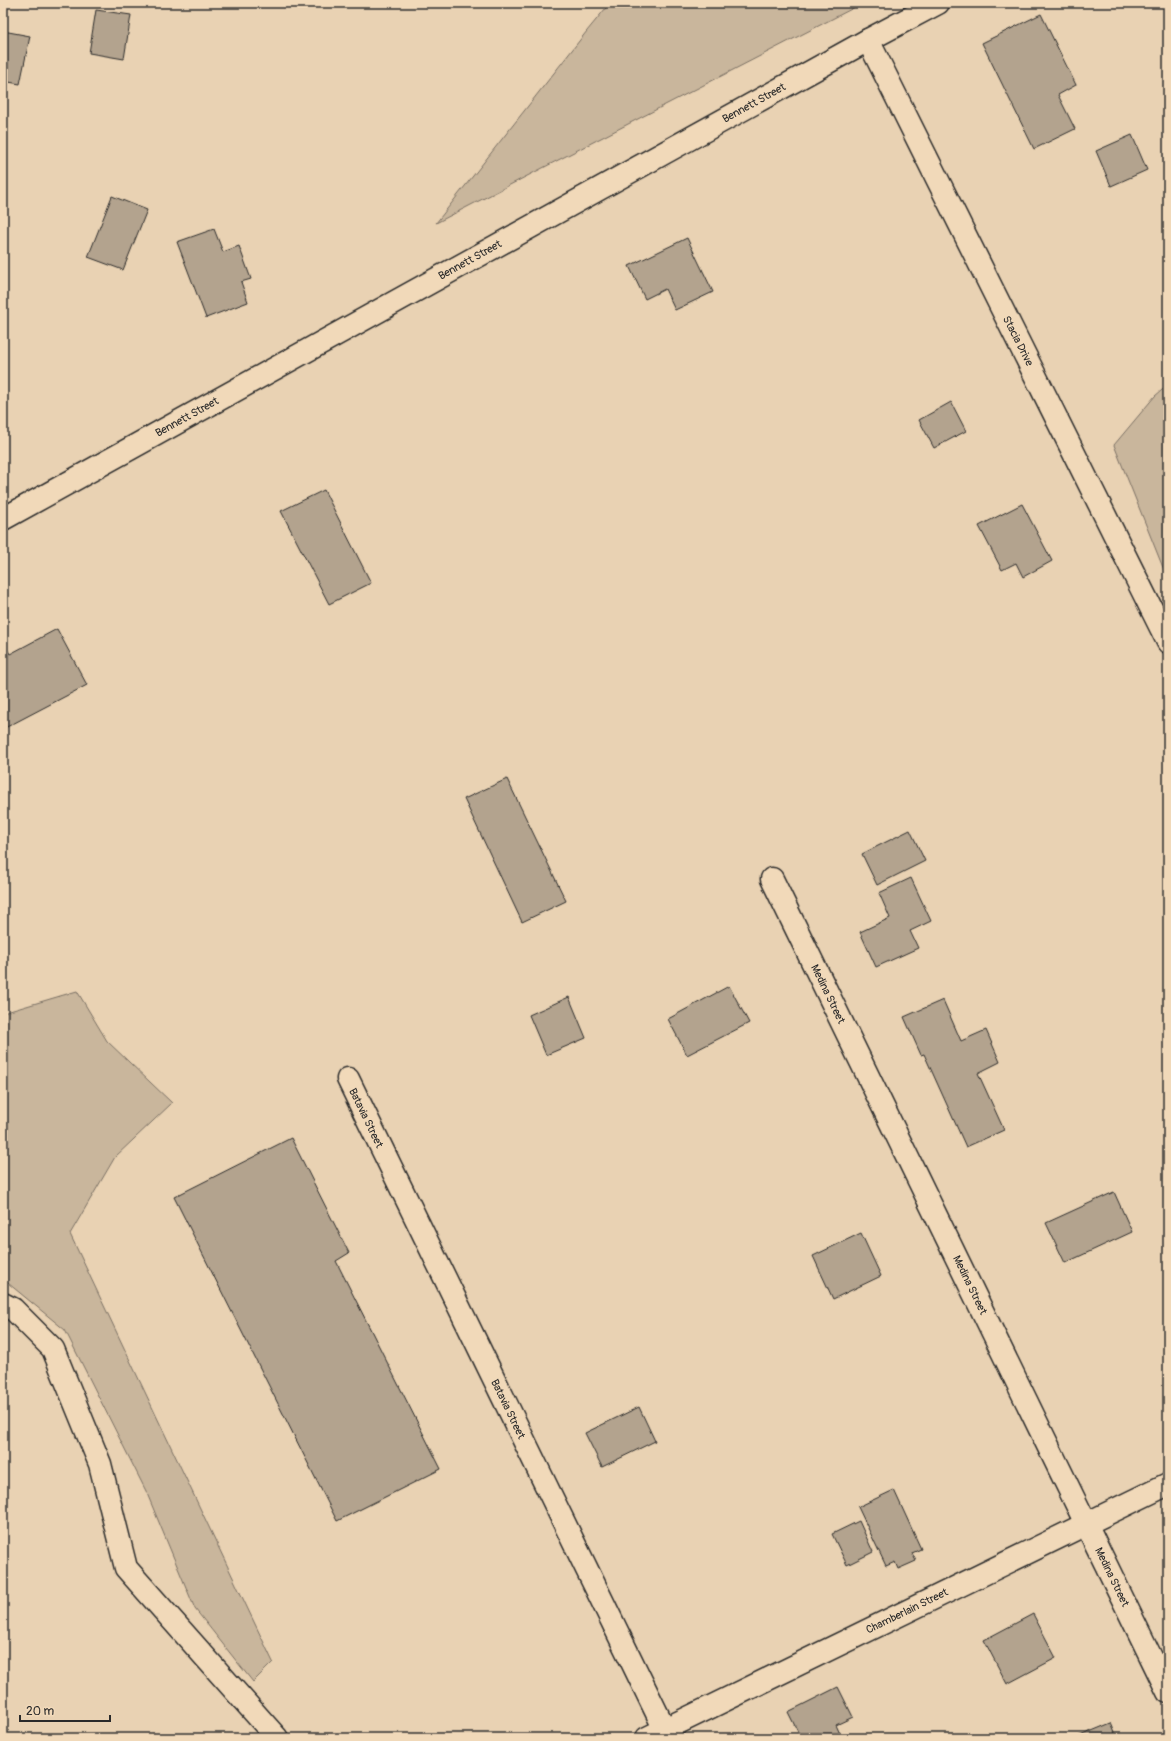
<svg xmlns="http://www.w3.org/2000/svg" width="1171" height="1741" viewBox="0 0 1171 1741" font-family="Pangolin,sans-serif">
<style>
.green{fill:#c9b69c;stroke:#7a7064}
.building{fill:#b3a38e;stroke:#2b2b2b}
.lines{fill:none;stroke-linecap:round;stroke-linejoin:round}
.minor-casing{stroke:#2b2b2b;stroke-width:25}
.minor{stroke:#f1d9b9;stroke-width:22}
.labels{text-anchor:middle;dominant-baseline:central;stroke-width:3.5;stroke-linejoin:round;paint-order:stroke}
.street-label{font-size:11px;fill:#2b2b2b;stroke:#f1d9b9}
</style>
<rect width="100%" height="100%" fill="#e9d2b3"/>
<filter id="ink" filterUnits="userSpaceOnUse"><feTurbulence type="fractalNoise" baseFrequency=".025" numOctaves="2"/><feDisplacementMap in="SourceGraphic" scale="8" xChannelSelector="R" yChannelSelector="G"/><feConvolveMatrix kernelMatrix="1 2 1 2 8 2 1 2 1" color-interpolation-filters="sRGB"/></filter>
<g filter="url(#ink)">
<g class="green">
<polygon points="610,3 863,3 436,223 587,31"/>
<polygon points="1168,385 1168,580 1114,445 1155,396"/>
<polygon points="77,991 107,1041 172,1103 115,1157 70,1234 273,1662 253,1682 195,1609 146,1491 65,1330 3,1279 3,1013"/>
</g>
<g class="building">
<polygon points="96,10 131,15 124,59 89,53"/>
<polygon points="1041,14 1076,85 1058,95 1075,129 1034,149 982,43"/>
<polygon points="3,31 30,36 20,84 3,81"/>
<polygon points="1132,135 1147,170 1111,186 1096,151"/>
<polygon points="112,196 147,210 123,270 88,257"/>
<polygon points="214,229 223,252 239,246 251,279 241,282 248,302 206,318 177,242"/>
<polygon points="687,238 713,292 675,310 665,289 645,299 629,266"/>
<polygon points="951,402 966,431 934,448 919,420"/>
<polygon points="324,490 371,583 329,604 281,511"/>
<polygon points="1022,504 1052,561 1023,577 1016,563 1002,570 979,526"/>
<polygon points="57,629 87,685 3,729 3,651 7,649 10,654"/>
<polygon points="507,779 566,901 522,922 464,799"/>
<polygon points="910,830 925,861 877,885 862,854"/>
<polygon points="911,878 931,921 910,931 918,948 876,967 860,932 890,918 879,893"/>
<polygon points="729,986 749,1023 687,1055 668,1019"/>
<polygon points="569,997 586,1038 546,1055 529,1015"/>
<polygon points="943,1000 961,1041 986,1030 1000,1062 978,1073 1004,1130 966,1147 924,1054 921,1055 904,1017"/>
<polygon points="291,1138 349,1253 336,1261 441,1469 337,1521 174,1197"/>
<polygon points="1114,1192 1132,1232 1065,1263 1046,1223"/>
<polygon points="861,1233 881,1276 833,1299 813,1256"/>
<polygon points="639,1407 655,1441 602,1467 585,1433"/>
<polygon points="894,1490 921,1549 912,1553 916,1561 898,1569 895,1562 886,1566 858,1507"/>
<polygon points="859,1521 873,1552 847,1565 832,1534"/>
<polygon points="1033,1614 1056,1658 1007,1684 984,1640"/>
<polygon points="838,1687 853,1717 836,1725 842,1738 801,1738 788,1712"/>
<polygon points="1111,1723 1117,1738 1075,1738"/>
</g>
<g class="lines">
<defs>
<g id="minor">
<polyline points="868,40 1168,642"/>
<polyline points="3,519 868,40 938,3"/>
<polyline points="772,879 1168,1692"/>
<polyline points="348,1079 669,1738"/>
<polyline points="3,1304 13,1309 53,1349 100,1464 126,1568 277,1738"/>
<polyline points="647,1738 1168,1484"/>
</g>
</defs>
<use href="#minor" class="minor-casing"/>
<use href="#minor" class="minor"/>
</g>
</g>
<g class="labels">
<g class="street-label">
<text transform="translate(754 103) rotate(-29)">Bennett Street</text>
<text transform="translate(470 260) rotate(-29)">Bennett Street</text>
<text transform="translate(1018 341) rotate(63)">Stacia Drive</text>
<text transform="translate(187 417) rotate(-29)">Bennett Street</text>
<text transform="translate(828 994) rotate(64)">Medina Street</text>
<text transform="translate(366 1118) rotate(64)">Batavia Street</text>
<text transform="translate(970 1285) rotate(64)">Medina Street</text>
<text transform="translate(508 1409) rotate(64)">Batavia Street</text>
<text transform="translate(1112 1577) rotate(64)">Medina Street</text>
<text transform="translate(907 1611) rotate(-26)">Chamberlain Street</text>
</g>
</g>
<rect width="1171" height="1741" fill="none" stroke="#f1d9b9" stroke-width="16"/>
<rect x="8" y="8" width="1155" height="1725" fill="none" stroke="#2b2b2b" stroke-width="1.5" filter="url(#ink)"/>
<path d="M20 1715v6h90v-6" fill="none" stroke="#2b2b2b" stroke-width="2"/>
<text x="26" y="1715" font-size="12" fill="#2b2b2b" stroke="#f1d9b9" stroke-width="3" paint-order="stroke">20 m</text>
</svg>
